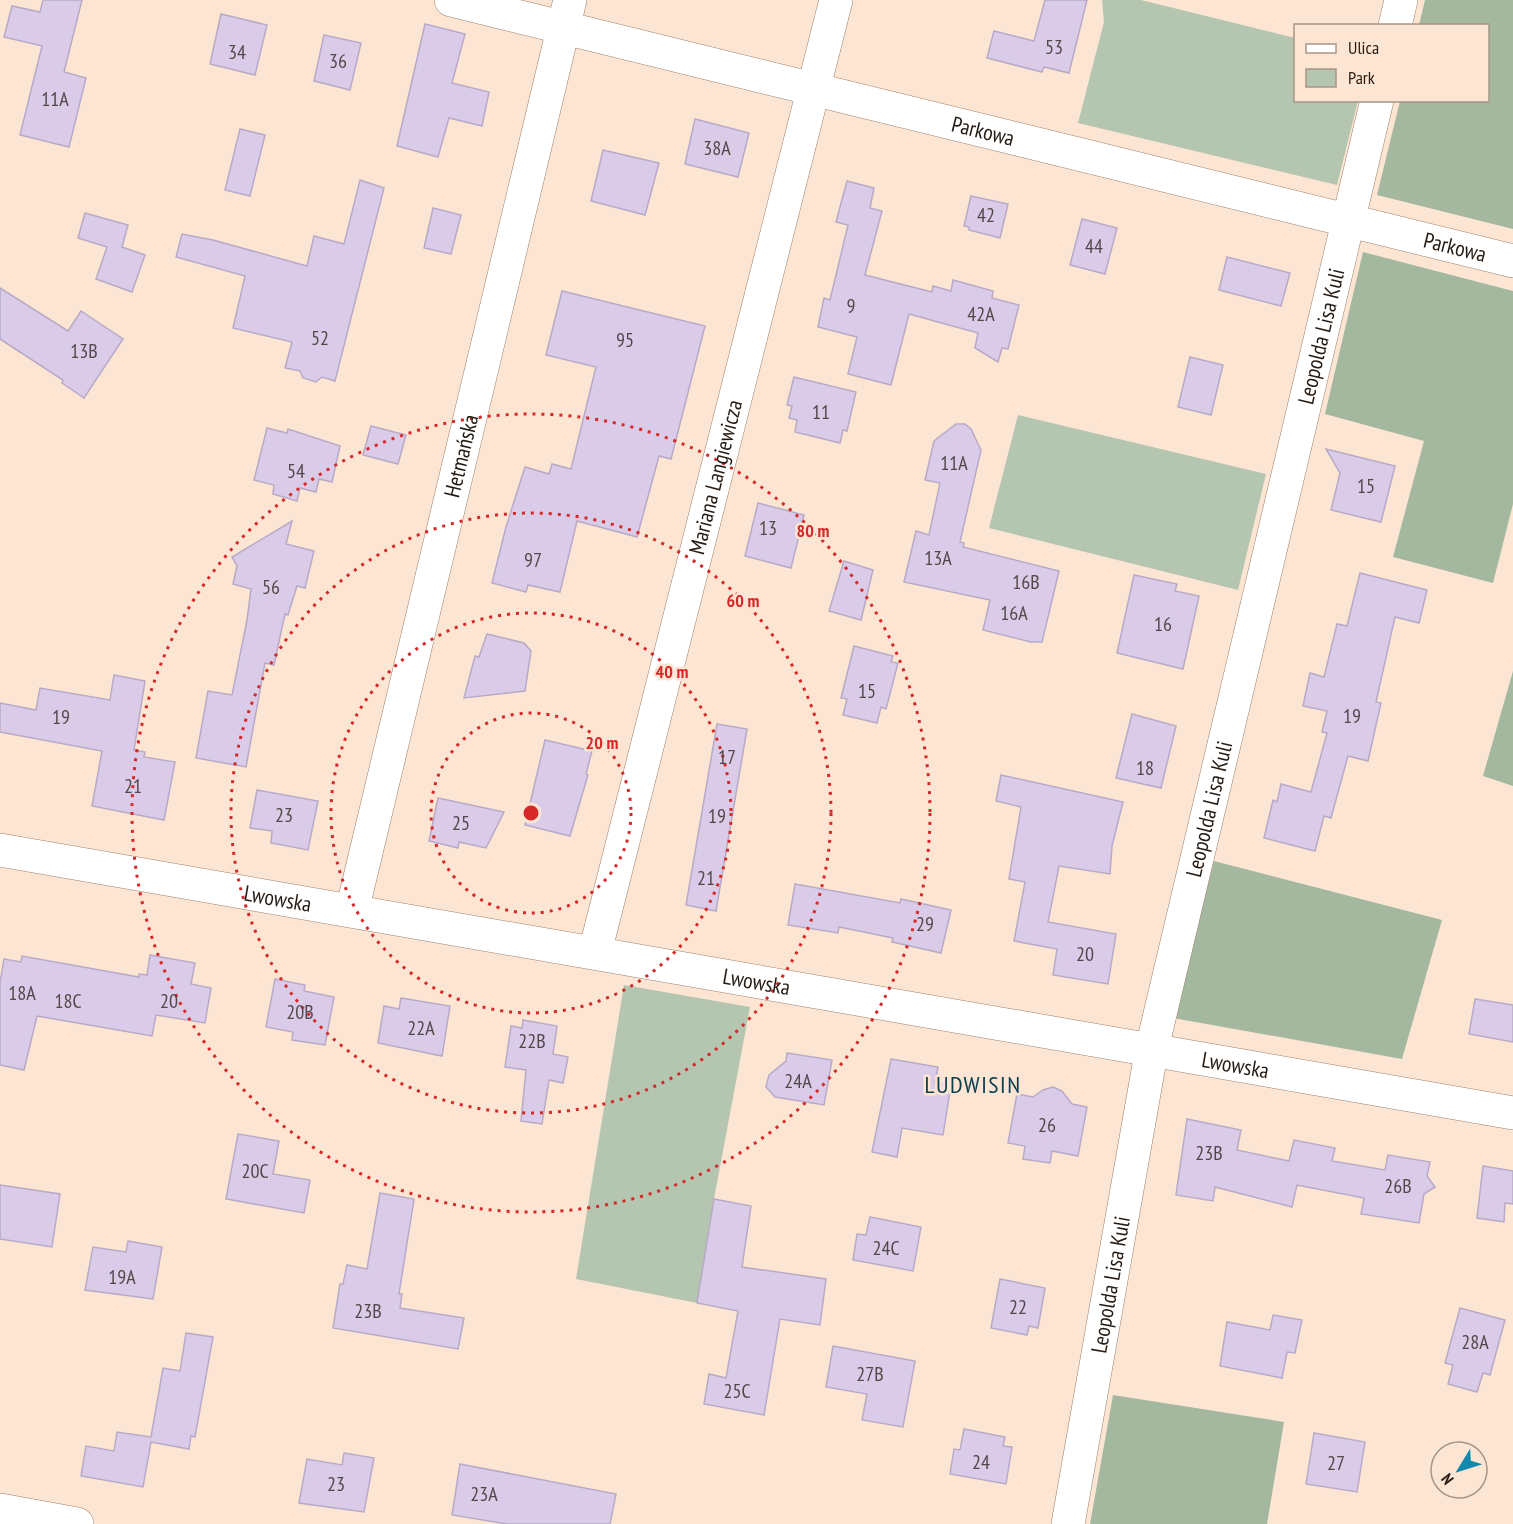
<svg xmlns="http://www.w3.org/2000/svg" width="1513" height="1524" viewBox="0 0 1513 1524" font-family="'PT Sans Narrow',sans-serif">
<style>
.green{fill:#b5c6b0}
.forest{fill:#a4b89f}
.building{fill:#dacce8;stroke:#b8aac7;stroke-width:1.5}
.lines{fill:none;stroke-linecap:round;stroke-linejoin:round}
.street-casing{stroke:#9c816c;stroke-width:34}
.street{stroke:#fff;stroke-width:33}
.ring{fill:none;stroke:#d62828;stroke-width:3;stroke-dasharray:3 6}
.labels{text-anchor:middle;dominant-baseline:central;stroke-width:5;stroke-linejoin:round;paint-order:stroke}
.number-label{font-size:20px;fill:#534849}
.street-label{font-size:22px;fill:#261c14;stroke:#fde5d3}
.neighbourhood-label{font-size:24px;letter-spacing:1.5px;fill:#083e4f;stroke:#fde5d3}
.centre{fill:#d62828;stroke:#fde5d3;stroke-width:3}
.ring-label{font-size:18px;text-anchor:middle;font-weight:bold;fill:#d62828;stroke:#fde5d3;stroke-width:5;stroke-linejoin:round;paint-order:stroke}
</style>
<rect width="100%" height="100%" fill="#fde5d3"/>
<g class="green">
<polygon points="1102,0 1141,0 1295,38 1296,100 1358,101 1337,185 1078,123 1104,22"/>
<polygon points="1018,415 1266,474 1238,590 989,528"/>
<polygon points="624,985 750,1007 714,1199 697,1303 576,1279"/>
</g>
<g class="forest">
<polygon points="1425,0 1513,0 1513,229 1377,195 1400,101 1488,100 1488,26 1419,25"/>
<polygon points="1363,252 1513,291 1513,504 1493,583 1393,557 1424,441 1325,414"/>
<polygon points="1513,671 1513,786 1483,776"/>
<polygon points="1214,861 1442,920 1402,1059 1173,1018"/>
<polygon points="1113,1395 1284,1422 1267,1524 1090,1524"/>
</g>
<g class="building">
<polygon points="43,0 82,0 64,72 86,78 69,147 20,135 42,46 4,37 12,6 40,12"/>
<polygon points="1045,0 1087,0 1069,73 1044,67 1042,72 987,58 994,31 1034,41"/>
<polygon points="221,14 267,25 255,75 210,64"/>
<polygon points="425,24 465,34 452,83 489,92 482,126 449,118 438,157 397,146"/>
<polygon points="324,35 361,43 350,90 314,81"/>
<polygon points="695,119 749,133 738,177 685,164"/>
<polygon points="240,129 265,135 250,196 225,190"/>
<polygon points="603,150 659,163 645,215 591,201"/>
<polygon points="360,180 384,188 335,381 322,377 316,382 303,378 300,371 285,368 292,342 233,328 245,276 176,257 182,234 213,240 307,266 314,236 344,244"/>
<polygon points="847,181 874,188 870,208 882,211 865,275 932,292 933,286 951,291 953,280 993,291 992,298 1019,305 1008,349 1002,348 998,362 975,348 978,333 909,314 891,385 848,374 857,337 818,327 824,298 830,300 848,225 836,222"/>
<polygon points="971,196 1008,204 1000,238 969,230 969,227 964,226"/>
<polygon points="433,208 461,215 451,254 424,248"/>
<polygon points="85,213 128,225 122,247 145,255 132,292 96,279 107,247 78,238"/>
<polygon points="1082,219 1117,228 1105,274 1070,265"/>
<polygon points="1227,257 1290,273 1281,306 1219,290"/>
<polygon points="0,288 68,331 81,311 123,339 84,398 62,383 63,380 0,339"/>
<polygon points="562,291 705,326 671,459 659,456 637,537 577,521 560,592 528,585 526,592 492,583 506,527 525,467 549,474 552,464 571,469 596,367 546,355"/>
<polygon points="1190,357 1223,365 1211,415 1178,407"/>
<polygon points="794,377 856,392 847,431 843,430 840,443 795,432 797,420 789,418 792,406 787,405"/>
<polygon points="956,424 965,424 971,429 981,450 960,542 964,543 963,547 1059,571 1042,642 1031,642 983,630 990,600 904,582 916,531 929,535 940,483 925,480 934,441"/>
<polygon points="371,426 406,435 398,464 363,455"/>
<polygon points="267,428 287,433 288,429 340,446 332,482 319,479 316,492 300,488 297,501 273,494 274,485 254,480"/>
<polygon points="1326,449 1395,466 1381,522 1331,510 1340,473"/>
<polygon points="758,503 804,515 791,568 745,556"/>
<polygon points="292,521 286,544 314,551 305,588 297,586 288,615 285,614 274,665 265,663 246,767 196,758 208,691 232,695 247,620 251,589 233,584 237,566 232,557"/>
<polygon points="844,561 873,570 861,620 829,611"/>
<polygon points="1360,573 1427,590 1419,623 1395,617 1376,702 1381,703 1368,761 1348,756 1331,818 1324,816 1315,851 1264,838 1273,800 1277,802 1281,784 1311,792 1327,733 1322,732 1327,711 1303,706 1310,673 1324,677 1337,624 1347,626"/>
<polygon points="1134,575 1177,584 1175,591 1199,596 1183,669 1117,653"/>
<polygon points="487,634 524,643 531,651 525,691 464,698 475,656 479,657"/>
<polygon points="854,646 893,656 891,662 898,663 886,709 881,707 877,723 843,715 847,699 841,698"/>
<polygon points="114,675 145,681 134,750 145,752 144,757 175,762 164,820 92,806 102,751 0,732 0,703 36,710 40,688 110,700"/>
<polygon points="1132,714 1176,726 1161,788 1116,778"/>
<polygon points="717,724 747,729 716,911 686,905"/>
<polygon points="545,740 592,751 586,774 588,775 570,836 525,825"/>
<polygon points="1001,775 1123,802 1112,846 1110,874 1059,866 1048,922 1116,934 1108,984 1053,975 1057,949 1014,941 1025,882 1009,879 1021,807 996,801"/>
<polygon points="257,790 318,801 308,850 271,843 272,831 250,828"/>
<polygon points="438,798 504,812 486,848 459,842 458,848 429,841"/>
<polygon points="795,884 900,903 901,899 951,910 941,953 892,942 893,938 839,927 838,933 788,925"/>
<polygon points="150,955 195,963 191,984 211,988 205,1023 156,1015 152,1036 37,1016 24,1070 0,1065 0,983 4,959 21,962 22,956 139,977 139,974 147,975"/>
<polygon points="275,979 305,985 304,991 334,997 325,1045 292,1040 293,1032 266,1027"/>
<polygon points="401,998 450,1006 442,1056 378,1043 384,1006 399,1009"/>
<polygon points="1475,999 1513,1005 1513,1042 1469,1034"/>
<polygon points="523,1020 557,1026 553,1054 568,1057 563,1083 549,1080 542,1124 521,1121 526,1070 505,1067 511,1026 522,1028"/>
<polygon points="787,1053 832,1060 824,1105 775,1097 766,1087 769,1075 786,1061"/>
<polygon points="891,1059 938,1067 935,1083 951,1085 943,1135 902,1128 897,1157 872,1152"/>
<polygon points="1053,1087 1062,1091 1072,1104 1087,1107 1078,1156 1052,1151 1050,1163 1023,1159 1025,1146 1008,1143 1017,1094 1033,1097 1043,1090"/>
<polygon points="1187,1119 1241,1130 1237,1150 1289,1161 1294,1140 1335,1148 1332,1161 1385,1170 1388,1155 1430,1162 1427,1176 1435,1187 1424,1194 1419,1223 1361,1214 1364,1198 1297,1185 1292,1207 1215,1187 1213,1201 1176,1195"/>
<polygon points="238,1134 279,1141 273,1174 310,1180 304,1213 226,1199"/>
<polygon points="1483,1166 1513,1171 1513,1204 1505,1203 1504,1222 1477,1218"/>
<polygon points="0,1185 60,1194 52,1247 0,1239"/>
<polygon points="380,1193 414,1199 399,1294 402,1294 400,1308 464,1318 458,1349 333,1328 340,1284 343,1284 347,1265 367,1269"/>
<polygon points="714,1199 751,1206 742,1267 826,1279 820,1325 780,1319 764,1415 704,1404 709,1374 726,1378 738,1311 697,1303"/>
<polygon points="870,1217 921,1227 913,1271 853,1260 857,1234 866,1235"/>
<polygon points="128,1241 162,1247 153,1299 85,1290 93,1247 126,1252"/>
<polygon points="1000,1279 1045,1288 1038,1328 1029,1326 1027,1335 991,1328"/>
<polygon points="1460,1308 1505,1320 1490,1375 1483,1373 1477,1392 1448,1384 1453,1365 1445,1363"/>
<polygon points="1273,1315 1302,1320 1295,1353 1287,1352 1282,1378 1220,1366 1227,1322 1270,1330"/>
<polygon points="186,1333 213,1337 195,1437 191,1436 189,1449 151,1442 143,1487 81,1476 86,1446 114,1451 117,1432 151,1437 163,1368 180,1371"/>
<polygon points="833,1346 915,1361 903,1427 862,1420 867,1394 826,1387"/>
<polygon points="964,1429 1005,1437 1003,1446 1012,1447 1006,1484 950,1474 954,1449 960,1450"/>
<polygon points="1314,1433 1365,1442 1357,1492 1306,1484"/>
<polygon points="344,1453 374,1458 364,1512 299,1503 307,1459 342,1465"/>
<polygon points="460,1464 616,1494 610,1524 507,1524 452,1515"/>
</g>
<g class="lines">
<defs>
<g id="street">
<path id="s1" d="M451,0L1513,261"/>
<polyline points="1395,26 1401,0"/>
<path id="s2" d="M0,850L1513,1113"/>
<path id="s3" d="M352,911L570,0"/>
<path id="s4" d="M595,952L836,0"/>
<polyline points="0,1510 77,1524"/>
<path id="s5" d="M1068,1524L1152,1048L1377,100"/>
</g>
</defs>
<use href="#street" class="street-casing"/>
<use href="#street" class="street"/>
</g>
<g class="ring">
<circle cx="531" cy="813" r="100"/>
<circle cx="531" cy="813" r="200"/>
<circle cx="531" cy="813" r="300"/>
<circle cx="531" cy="813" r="399"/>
</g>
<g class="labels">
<g class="number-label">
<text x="1054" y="47">53</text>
<text x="237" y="52">34</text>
<text x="338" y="61">36</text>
<text x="55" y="99">11A</text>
<text x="717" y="148">38A</text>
<text x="986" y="215">42</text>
<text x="1094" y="246">44</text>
<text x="851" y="306">9</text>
<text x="981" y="314">42A</text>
<text x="320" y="338">52</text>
<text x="625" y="340">95</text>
<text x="84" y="351">13B</text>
<text x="821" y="412">11</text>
<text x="954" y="463">11A</text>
<text x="296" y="471">54</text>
<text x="1366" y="486">15</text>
<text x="768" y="528">13</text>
<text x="938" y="558">13A</text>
<text x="533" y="560">97</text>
<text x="1026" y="582">16B</text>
<text x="271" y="587">56</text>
<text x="1014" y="613">16A</text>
<text x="1163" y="624">16</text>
<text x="867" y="691">15</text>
<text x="1352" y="716">19</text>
<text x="61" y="717">19</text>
<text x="727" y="757">17</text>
<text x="1145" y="768">18</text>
<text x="133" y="786">21</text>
<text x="284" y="815">23</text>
<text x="717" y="816">19</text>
<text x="461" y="823">25</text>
<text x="706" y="878">21</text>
<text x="925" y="924">29</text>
<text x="1085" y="954">20</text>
<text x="22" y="993">18A</text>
<text x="68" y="1001">18C</text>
<text x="169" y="1001">20</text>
<text x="300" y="1012">20B</text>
<text x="421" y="1028">22A</text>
<text x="532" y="1041">22B</text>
<text x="798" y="1081">24A</text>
<text x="1047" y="1125">26</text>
<text x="1209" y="1153">23B</text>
<text x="255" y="1171">20C</text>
<text x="1398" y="1186">26B</text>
<text x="886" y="1248">24C</text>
<text x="122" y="1277">19A</text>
<text x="1018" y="1307">22</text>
<text x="368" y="1311">23B</text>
<text x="1475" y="1342">28A</text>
<text x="870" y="1374">27B</text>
<text x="737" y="1391">25C</text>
<text x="981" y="1462">24</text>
<text x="1336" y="1463">27</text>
<text x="336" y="1484">23</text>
<text x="484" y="1494">23A</text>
</g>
<g class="street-label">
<text stroke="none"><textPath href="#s1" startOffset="548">Parkowa</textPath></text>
<text stroke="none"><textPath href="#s1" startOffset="1034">Parkowa</textPath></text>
<text stroke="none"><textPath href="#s5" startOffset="1215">Leopolda Lisa Kuli</textPath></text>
<text stroke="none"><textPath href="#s3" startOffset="468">Hetmańska</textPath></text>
<text stroke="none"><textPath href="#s4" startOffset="490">Mariana Langiewicza</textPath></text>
<text stroke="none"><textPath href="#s5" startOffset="729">Leopolda Lisa Kuli</textPath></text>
<text stroke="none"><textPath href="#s2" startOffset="282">Lwowska</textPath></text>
<text stroke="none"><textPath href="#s2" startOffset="768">Lwowska</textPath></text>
<text stroke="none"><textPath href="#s2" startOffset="1254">Lwowska</textPath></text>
<text stroke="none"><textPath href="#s5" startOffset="243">Leopolda Lisa Kuli</textPath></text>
</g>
<g class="neighbourhood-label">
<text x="973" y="1084">LUDWISIN</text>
</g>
</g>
<circle cx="531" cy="813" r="9" class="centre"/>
<g class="ring-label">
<text x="813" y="537">80 m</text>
<text x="743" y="607">60 m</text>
<text x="672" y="678">40 m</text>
<text x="602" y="749">20 m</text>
</g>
<rect x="1294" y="24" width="195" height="78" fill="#fde5d3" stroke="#a79587" stroke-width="1.5"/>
<rect x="1306" y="44" width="30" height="9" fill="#ffffff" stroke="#a79587" stroke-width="1.5"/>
<text x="1348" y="54" font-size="18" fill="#261c14">Ulica</text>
<rect x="1306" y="69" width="30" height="18" fill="#b5c6b0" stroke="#a79587" stroke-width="1.5"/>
<text x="1348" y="84" font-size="18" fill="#261c14">Park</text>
<g transform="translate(1459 1470) rotate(232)"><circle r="28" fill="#fde5d3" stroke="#a79587" stroke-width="1.5"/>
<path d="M0-4.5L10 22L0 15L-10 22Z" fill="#1089ac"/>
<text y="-9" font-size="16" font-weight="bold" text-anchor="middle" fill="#261c14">N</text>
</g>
</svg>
